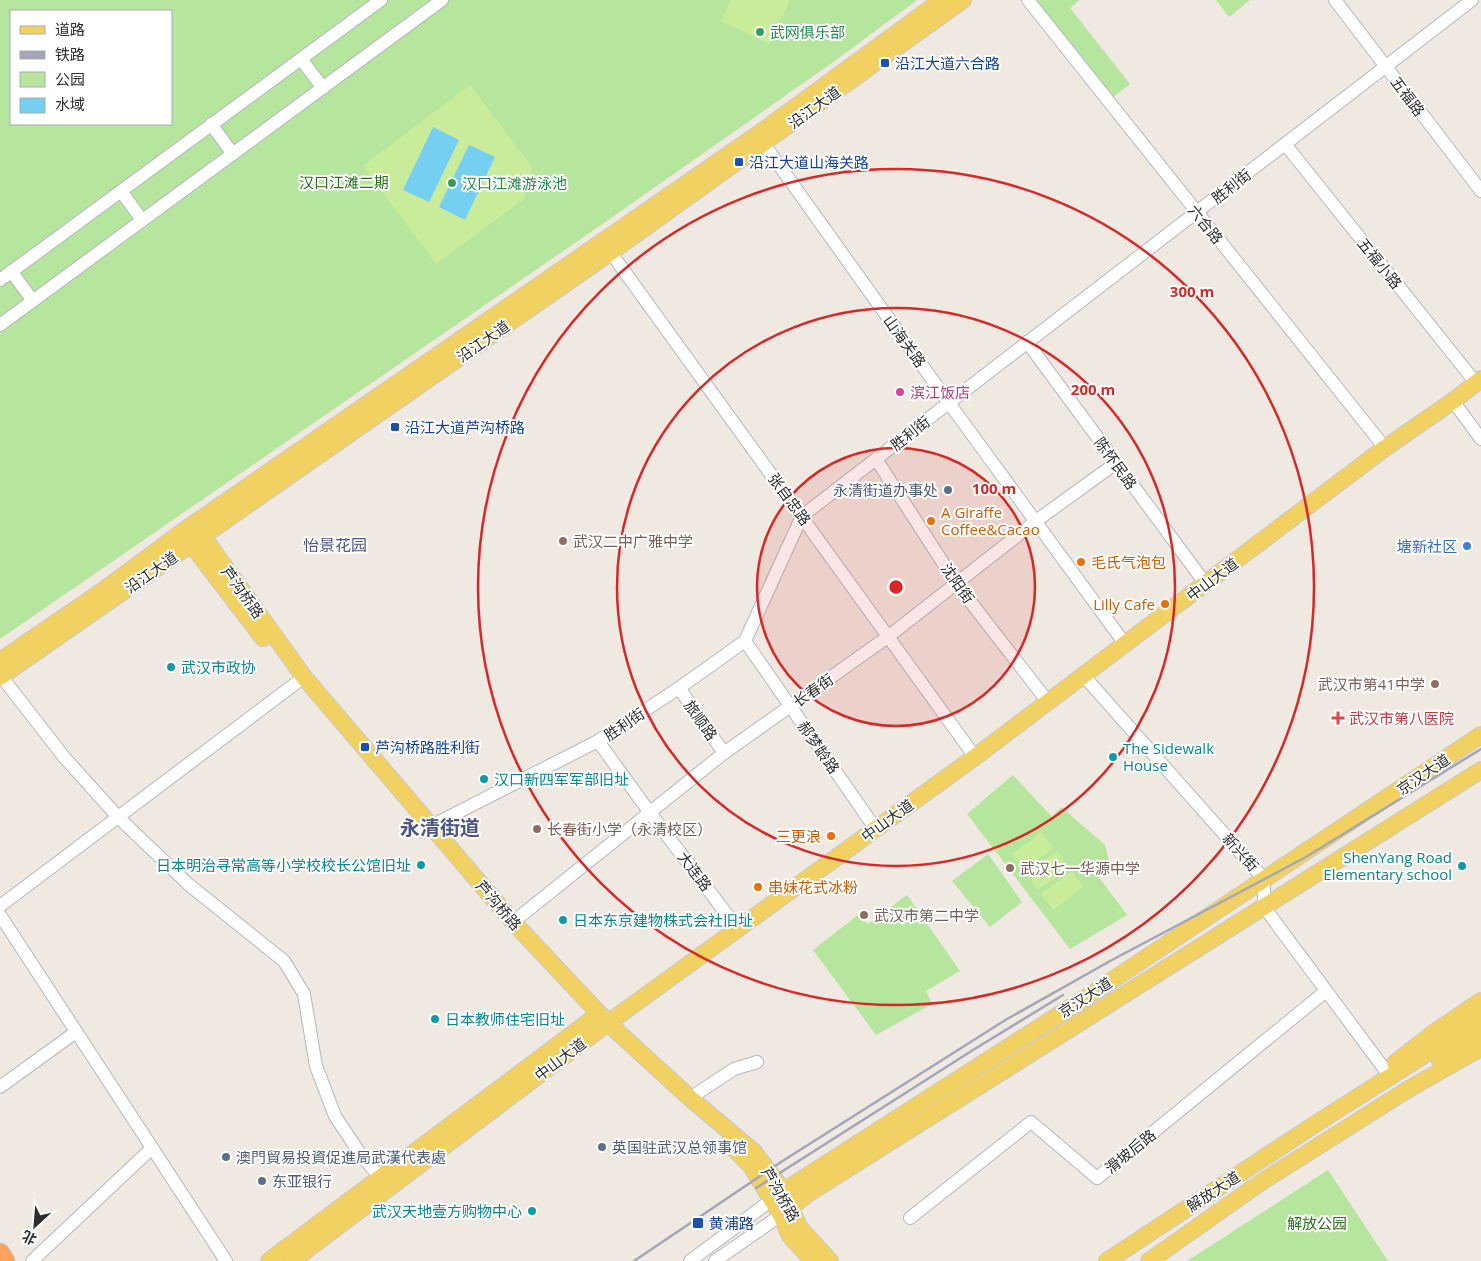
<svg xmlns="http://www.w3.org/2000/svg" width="1481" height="1261" viewBox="0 0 1481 1261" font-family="'Open Sans','Noto Sans SC',sans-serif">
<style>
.green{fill:#b6e59e;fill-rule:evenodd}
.pitch{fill:#c9ec9a}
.water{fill:#75cff0}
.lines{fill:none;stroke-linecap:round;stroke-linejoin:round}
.minor-casing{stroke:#b4b7c1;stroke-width:14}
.major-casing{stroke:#c9c9c9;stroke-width:18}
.highway-casing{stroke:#c9c9c9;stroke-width:21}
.minor{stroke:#fff;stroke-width:12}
.major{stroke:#f2d163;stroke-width:16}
.highway{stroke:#ffa35c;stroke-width:19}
.rail{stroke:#a3a6b8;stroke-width:2.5}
.ring{fill:none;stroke:#d62828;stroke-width:2.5}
.leisure-dot{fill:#2e9e5b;stroke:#fff;stroke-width:2}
.transit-dot{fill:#1a4fb4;stroke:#fff;stroke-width:2}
.hotel-dot{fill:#d1479c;stroke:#fff;stroke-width:2}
.service-dot{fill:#5c6f8a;stroke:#fff;stroke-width:2}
.food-dot{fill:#e8710a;stroke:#fff;stroke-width:2}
.education-dot{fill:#8d6e63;stroke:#fff;stroke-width:2}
.shop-dot{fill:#3f7fe0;stroke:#fff;stroke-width:2}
.culture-dot{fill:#0f9aa8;stroke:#fff;stroke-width:2}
.health-dot{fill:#e0444e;stroke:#fff;stroke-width:2}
.labels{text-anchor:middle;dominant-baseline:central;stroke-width:4;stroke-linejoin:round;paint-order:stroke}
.leisure-label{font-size:15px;fill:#27864d;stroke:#fff;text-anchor:start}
.transit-label{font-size:15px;fill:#164399;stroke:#fff;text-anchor:start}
.street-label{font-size:15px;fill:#2e2e2e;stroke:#fff}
.park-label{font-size:15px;fill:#2c6e1b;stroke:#fff}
.hotel-label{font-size:15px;fill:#b23c85;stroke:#fff;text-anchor:start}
.service-label{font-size:15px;fill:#4e5e75;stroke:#fff;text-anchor:start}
.food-label{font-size:15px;fill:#c56008;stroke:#fff;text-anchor:start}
.education-label{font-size:15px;fill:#785e54;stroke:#fff;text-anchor:start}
.shop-label{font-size:15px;fill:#366cbe;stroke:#fff;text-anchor:end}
.culture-label{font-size:15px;fill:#0d838f;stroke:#fff;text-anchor:start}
.health-label{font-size:15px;fill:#be3a42;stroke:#fff;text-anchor:start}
.neighbourhood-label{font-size:16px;fill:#4d5680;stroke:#fff}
.district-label{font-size:20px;font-weight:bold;fill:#4d5680;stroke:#fff}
.centre{fill:#d62828;stroke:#fff;stroke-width:2.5}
.ring-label{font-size:15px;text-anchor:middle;font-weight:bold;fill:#d62828;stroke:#fff;stroke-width:4;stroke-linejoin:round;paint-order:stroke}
</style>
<rect width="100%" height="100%" fill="#efe9e1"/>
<g class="green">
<path d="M0,0H917L832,63L601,225L0,639ZM11,11H171V124H11Z"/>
<polygon points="1034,0 1080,0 1070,8 1130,84 1111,99"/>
<polygon points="1216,0 1250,0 1229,17"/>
<polygon points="1013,775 1052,817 1061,807 1105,845 1109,861 1098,876 1127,915 1070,949 967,814"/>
<polygon points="988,854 1022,902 990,927 952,881"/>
<polygon points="907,895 960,971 926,991 932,1004 876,1035 813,950 858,915 868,924"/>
<polygon points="1328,1170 1388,1261 1187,1261"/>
</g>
<g class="pitch">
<polygon points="731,0 790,0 769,44 721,21"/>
<polygon points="470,85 532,167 524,199 436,264 363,166"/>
<polygon points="1042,832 1054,848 1023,870 1012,854"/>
<polygon points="1057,851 1069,868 1038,890 1026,874"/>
<polygon points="1072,871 1083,887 1053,910 1041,894"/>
</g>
<g class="water">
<polygon points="433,127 459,140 429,202 403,190"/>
<polygon points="469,145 495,157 465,220 439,207"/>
</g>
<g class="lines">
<defs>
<g id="minor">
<polyline points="1028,0 1385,448"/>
<polyline points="1335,0 1481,191"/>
<polyline points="301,59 323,88"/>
<polyline points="211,124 233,154"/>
<polyline points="759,137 949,403 1125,644"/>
<polyline points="1285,144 1476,383"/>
<polyline points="121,191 142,220"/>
<polyline points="606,246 975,757"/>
<polyline points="11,271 33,301"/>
<polyline points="0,280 381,0"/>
<polyline points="0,325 442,0"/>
<polyline points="1027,342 1205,583"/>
<polyline points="1453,401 1481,439"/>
<polyline points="876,459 956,583 1048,702"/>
<polyline points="745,641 875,828"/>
<polyline points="1083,675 1264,879 1264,907 1385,1070"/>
<polyline points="1,676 64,757 118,817 188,884 284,961 304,994 316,1066 335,1116 361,1155 385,1183"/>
<polyline points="679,688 724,753"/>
<polyline points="598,741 650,813 738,929"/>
<polyline points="423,832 431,826 598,741 679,688 745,641 802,516 1472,0"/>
<polyline points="0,906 304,677"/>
<polyline points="0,915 226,1261"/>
<polyline points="513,922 724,753 889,636 1036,521 1116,463"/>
<polyline points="0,1087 76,1032"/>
<polyline points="690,1098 734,1069 757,1062"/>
<polyline points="910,1218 1031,1122 1097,1178 1326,991"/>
<polyline points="32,1261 152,1148"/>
<polyline points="690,1261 778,1195"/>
<polyline points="715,1261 781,1215"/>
</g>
<g id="major">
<polyline points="197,528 304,677 513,922 608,1023 690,1098 754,1152 777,1182 800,1228 830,1261"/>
<polyline points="185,536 263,638"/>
<polyline points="0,661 101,592 182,532 757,135 942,0"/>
<polyline points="0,677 611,252 963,0"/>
<polyline points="1440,1061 1481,1032"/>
<polyline points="1395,1063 1432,1034 1481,1001"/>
<polyline points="729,1144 751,1166 781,1215 790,1236 813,1261"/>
<polyline points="782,1192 1093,993 1481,735"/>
<polyline points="783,1214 806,1195 1481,770"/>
<polyline points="269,1261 591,1020 604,1018"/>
<polyline points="292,1261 608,1023 975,757 1385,448 1453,401 1481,379"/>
<polyline points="1107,1261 1320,1121 1481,1019"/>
<polyline points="1149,1261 1260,1183 1407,1090 1481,1048"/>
</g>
<polyline id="highway" points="0,1253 5,1261"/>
</defs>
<use href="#minor" class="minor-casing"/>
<use href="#major" class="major-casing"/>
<use href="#highway" class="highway-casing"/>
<use href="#minor" class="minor"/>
<use href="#major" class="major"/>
<use href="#highway" class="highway"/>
<g class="rail">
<polyline points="756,1188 973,1050 1063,995"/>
<polyline points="634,1261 781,1162 1007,1019 1112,960 1306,857 1481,749"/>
</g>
</g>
<circle cx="896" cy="587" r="139" fill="#d62828" fill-opacity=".12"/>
<g class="ring">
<circle cx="896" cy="587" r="139"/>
<circle cx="896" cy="587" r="279"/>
<circle cx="896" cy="587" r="418"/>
</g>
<g class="leisure-dot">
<circle cx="760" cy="32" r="5"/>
<circle cx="452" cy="183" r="5"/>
</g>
<g class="transit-dot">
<rect x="880" y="58" width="10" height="10" rx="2.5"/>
<rect x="734" y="157" width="10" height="10" rx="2.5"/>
<rect x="390" y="422" width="10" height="10" rx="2.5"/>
<rect x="360" y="742" width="10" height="10" rx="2.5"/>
<rect x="692" y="1217" width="12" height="12" rx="2.5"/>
</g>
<circle class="hotel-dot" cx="900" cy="392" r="5"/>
<g class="service-dot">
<circle cx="948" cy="490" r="5"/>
<circle cx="602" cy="1147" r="5"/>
<circle cx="226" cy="1157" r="5"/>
<circle cx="262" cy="1181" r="5"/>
</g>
<g class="food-dot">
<circle cx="931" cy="521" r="5"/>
<circle cx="1081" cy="562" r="5"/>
<circle cx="1165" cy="604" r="5"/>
<circle cx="831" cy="836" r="5"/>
<circle cx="758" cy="887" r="5"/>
</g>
<g class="education-dot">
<circle cx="563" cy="541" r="5"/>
<circle cx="1435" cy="684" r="5"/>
<circle cx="537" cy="829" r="5"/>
<circle cx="1010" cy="868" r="5"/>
<circle cx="864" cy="915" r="5"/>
</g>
<circle class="shop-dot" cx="1467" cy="546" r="5"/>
<g class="culture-dot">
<circle cx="171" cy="667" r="5"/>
<circle cx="1113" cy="757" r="5"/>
<circle cx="484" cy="779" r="5"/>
<circle cx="421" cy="865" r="5"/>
<circle cx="1462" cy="866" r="5"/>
<circle cx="563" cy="920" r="5"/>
<circle cx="435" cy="1019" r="5"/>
<circle cx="532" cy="1211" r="5"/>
</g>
<path class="health-dot" d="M1335.5 710.5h5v5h5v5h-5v5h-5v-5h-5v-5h5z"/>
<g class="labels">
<g class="leisure-label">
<text x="770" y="32">武网俱乐部</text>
<text x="462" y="183">汉口江滩游泳池</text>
</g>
<g class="transit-label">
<text x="895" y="63">沿江大道六合路</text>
<text x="749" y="162">沿江大道山海关路</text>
<text x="405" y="427">沿江大道芦沟桥路</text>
<text x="375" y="747">芦沟桥路胜利街</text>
<text x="709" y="1223">黄浦路</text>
</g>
<g class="street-label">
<text transform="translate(1408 96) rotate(53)">五福路</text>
<text transform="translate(814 107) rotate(-36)">沿江大道</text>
<text transform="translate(1231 186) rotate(-38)">胜利街</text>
<text transform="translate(1206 224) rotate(51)">六合路</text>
<text transform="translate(1380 263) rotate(51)">五福小路</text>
<text transform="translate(483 341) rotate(-35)">沿江大道</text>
<text transform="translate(905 341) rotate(54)">山海关路</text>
<text transform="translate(910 433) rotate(-38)">胜利街</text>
<text transform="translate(1116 463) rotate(54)">陈怀民路</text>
<text transform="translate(790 499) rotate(54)">张自忠路</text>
<text transform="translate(151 572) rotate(-35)">沿江大道</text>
<text transform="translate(1212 579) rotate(-37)">中山大道</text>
<text transform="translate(958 583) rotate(55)">沈阳街</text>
<text transform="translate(243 592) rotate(54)">芦沟桥路</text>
<text transform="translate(813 690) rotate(-35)">长春街</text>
<text transform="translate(701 720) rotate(55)">旅顺路</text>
<text transform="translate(624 724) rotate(-34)">胜利街</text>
<text transform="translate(819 747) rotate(55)">郝梦龄路</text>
<text transform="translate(1423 774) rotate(-34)">京汉大道</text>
<text transform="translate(887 820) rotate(-36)">中山大道</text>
<text transform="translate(1241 852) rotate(48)">新兴街</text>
<text transform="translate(695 871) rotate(53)">大连路</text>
<text transform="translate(499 905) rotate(49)">芦沟桥路</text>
<text transform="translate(1085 997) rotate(-33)">京汉大道</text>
<text transform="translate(560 1059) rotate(-37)">中山大道</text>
<text transform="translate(1130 1151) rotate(-39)">滑坡后路</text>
<text transform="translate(1213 1191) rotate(-33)">解放大道</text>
<text transform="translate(781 1194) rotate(60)">芦沟桥路</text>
</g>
<g class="park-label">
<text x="344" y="182">汉口江滩二期</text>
<text x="1317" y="1223">解放公园</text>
</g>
<g class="hotel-label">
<text x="910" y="392">滨江饭店</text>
</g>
<g class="service-label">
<text x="938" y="490" text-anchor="end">永清街道办事处</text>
<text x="612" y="1147">英国驻武汉总领事馆</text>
<text x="236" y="1157">澳門貿易投資促進局武漢代表處</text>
<text x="272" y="1181">东亚银行</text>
</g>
<g class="food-label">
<text x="941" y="512">A Giraffe<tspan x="941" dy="17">Coffee&amp;Cacao</tspan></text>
<text x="1091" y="562">毛氏气泡包</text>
<text x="1155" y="604" text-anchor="end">Lilly Cafe</text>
<text x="821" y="836" text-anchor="end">三更浪</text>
<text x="768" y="887">串妹花式冰粉</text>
</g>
<g class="education-label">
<text x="573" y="541">武汉二中广雅中学</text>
<text x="1425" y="684" text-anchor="end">武汉市第41中学</text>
<text x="547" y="829">长春街小学（永清校区）</text>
<text x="1020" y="868">武汉七一华源中学</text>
<text x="874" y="915">武汉市第二中学</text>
</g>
<g class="shop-label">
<text x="1457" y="546">塘新社区</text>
</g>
<g class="culture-label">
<text x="181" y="667">武汉市政协</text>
<text x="1123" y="748">The Sidewalk<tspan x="1123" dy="17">House</tspan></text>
<text x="494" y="779">汉口新四军军部旧址</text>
<text x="1452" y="857" text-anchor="end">ShenYang Road<tspan x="1452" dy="17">Elementary school</tspan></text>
<text x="411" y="865" text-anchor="end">日本明治寻常高等小学校校长公馆旧址</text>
<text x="573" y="920">日本东京建物株式会社旧址</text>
<text x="445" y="1019">日本教师住宅旧址</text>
<text x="522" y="1211" text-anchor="end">武汉天地壹方购物中心</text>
</g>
<g class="health-label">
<text x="1349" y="718">武汉市第八医院</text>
</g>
<g class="neighbourhood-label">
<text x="335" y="545">怡景花园</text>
</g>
<g class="district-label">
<text x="440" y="827">永清街道</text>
</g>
</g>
<circle cx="896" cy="587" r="8" class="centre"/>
<g class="ring-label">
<text x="1192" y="297">300 m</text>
<text x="1093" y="395">200 m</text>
<text x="994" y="494">100 m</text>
</g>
<rect x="10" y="10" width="162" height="115" fill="#ffffff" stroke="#ababab"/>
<rect x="20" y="26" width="25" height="8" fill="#f2d163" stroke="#ababab"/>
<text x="55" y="35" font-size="15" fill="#2e2e2e">道路</text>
<rect x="20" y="51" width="25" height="8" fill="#a3a6b8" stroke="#ababab"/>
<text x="55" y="60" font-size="15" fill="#2e2e2e">铁路</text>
<rect x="20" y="72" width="25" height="15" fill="#b6e59e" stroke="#ababab"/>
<text x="55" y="85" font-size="15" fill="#2e2e2e">公园</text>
<rect x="20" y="98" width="25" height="15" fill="#75cff0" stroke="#ababab"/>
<text x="55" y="110" font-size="15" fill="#2e2e2e">水域</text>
<g transform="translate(35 1226) rotate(206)" stroke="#ffffff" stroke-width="4" paint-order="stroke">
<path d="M0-4L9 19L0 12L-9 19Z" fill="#2e2e2e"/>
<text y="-8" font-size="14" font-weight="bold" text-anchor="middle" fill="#2e2e2e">北</text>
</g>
</svg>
